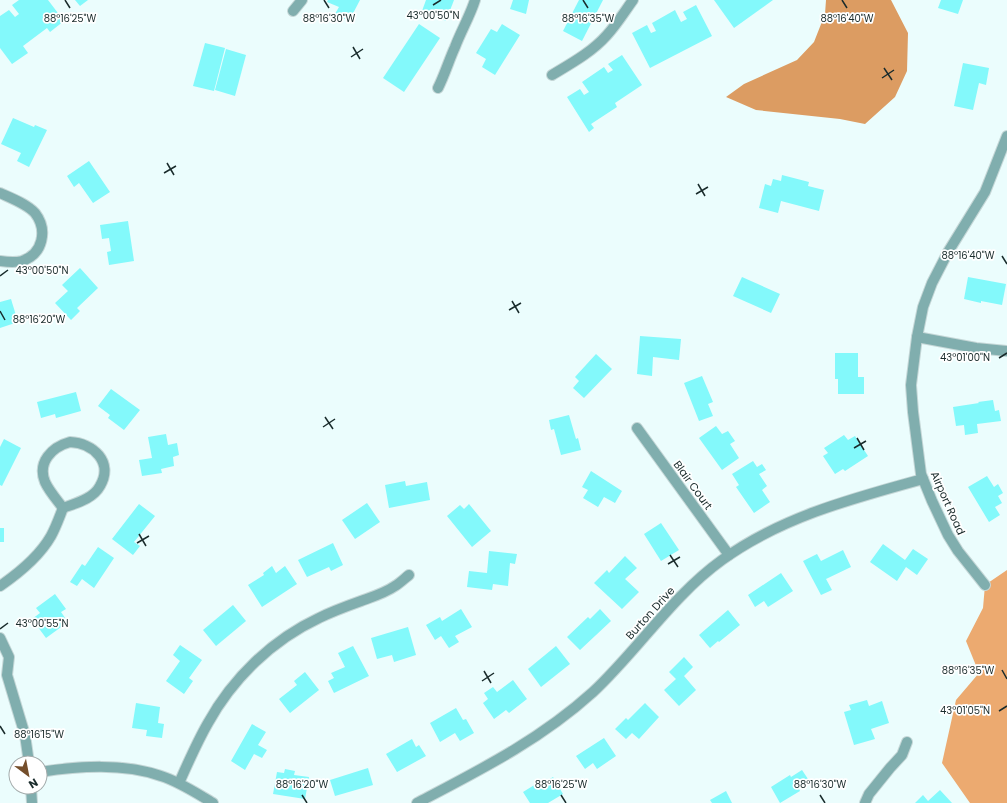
<svg xmlns="http://www.w3.org/2000/svg" width="1007" height="803" viewBox="0 0 1007 803" font-family="Poppins,sans-serif">
<style>
.forest{fill:#ecaa70}
.water{fill:#dc9c62}
.building{fill:#83f9fb}
.lines{fill:none;stroke-linecap:round;stroke-linejoin:round}
.minor-casing{stroke:#c5d7d7;stroke-width:12}
.minor{stroke:#80aeae;stroke-width:10}
.ticks{fill:none;stroke:#1a2c2c;stroke-width:1.5}
.labels{text-anchor:middle;dominant-baseline:central;stroke-width:3.5;stroke-linejoin:round;paint-order:stroke}
.street-label{font-size:11px;fill:#1a2c2c;stroke:#fff}
.ticks-label{font-size:10px;text-anchor:middle;fill:#1a2c2c;stroke:#fff;stroke-width:3.5;stroke-linejoin:round;paint-order:stroke}
</style>
<rect width="100%" height="100%" fill="#ebfdfd"/>
<polygon class="forest" points="1007,570 1007,803 970,803 942,763 956,700 979,673 966,641 983,608 985,585"/>
<polygon class="water" points="826,0 891,0 908,33 907,71 895,97 865,124 840,119 756,110 726,97 744,84 797,60 814,42 825,14"/>
<g class="building">
<polygon points="19,0 48,0 64,21 50,32 47,28 23,46 28,53 12,64 0,48 0,16 9,10 15,17 19,14 12,5"/>
<polygon points="75,0 88,0 80,6"/>
<polygon points="328,0 360,0 349,21 335,14 339,7 327,2"/>
<polygon points="426,0 454,0 446,21 422,11"/>
<polygon points="513,0 529,0 526,14 510,9"/>
<polygon points="579,0 603,0 582,41 563,31"/>
<polygon points="714,0 773,0 734,28"/>
<polygon points="941,0 963,0 958,14 938,8"/>
<polygon points="696,5 712,36 650,68 632,33 647,25 651,33 656,31 652,23 675,10 681,22 687,19 683,12"/>
<polygon points="419,24 440,38 404,92 383,78"/>
<polygon points="502,24 520,35 495,75 482,67 486,59 476,53 491,29 497,32"/>
<polygon points="205,43 225,48 214,91 193,86"/>
<polygon points="226,49 246,55 235,96 215,90"/>
<polygon points="622,55 642,85 615,103 617,107 591,124 594,128 589,132 567,97 580,89 584,95 589,92 582,82 604,67 608,73 613,70 608,64"/>
<polygon points="963,63 989,68 986,85 979,83 973,110 954,106"/>
<polygon points="13,118 34,127 35,125 47,130 29,167 17,161 21,153 1,144"/>
<polygon points="89,161 110,192 93,203 79,183 74,187 67,176"/>
<polygon points="782,175 809,182 808,186 824,190 819,211 781,201 778,213 759,208 765,184 771,186 773,179 781,181"/>
<polygon points="128,221 134,261 109,265 107,252 111,251 109,238 102,239 100,225"/>
<polygon points="80,268 98,288 77,308 80,311 71,320 55,303 68,291 62,285"/>
<polygon points="742,277 780,294 771,313 733,296"/>
<polygon points="968,277 1006,284 1002,305 981,301 981,303 964,299"/>
<polygon points="11,299 18,322 0,328 0,302"/>
<polygon points="640,336 681,339 679,360 653,357 652,376 637,374"/>
<polygon points="835,353 858,353 858,377 864,377 864,394 838,394 838,379 835,379"/>
<polygon points="596,354 612,369 584,398 573,388 579,381 575,377"/>
<polygon points="702,376 713,402 708,404 713,416 699,421 684,383"/>
<polygon points="111,389 140,410 124,430 108,418 110,415 98,406"/>
<polygon points="76,392 81,411 56,418 55,414 41,418 37,402"/>
<polygon points="993,400 995,411 999,410 1001,421 977,424 978,433 965,435 964,425 956,426 953,407 979,403 978,402"/>
<polygon points="569,415 576,439 578,438 581,450 561,455 554,429 551,430 549,420"/>
<polygon points="716,426 722,434 728,431 735,441 730,444 739,458 722,470 699,438"/>
<polygon points="166,434 168,445 177,443 179,455 173,457 174,466 161,469 162,473 142,476 139,460 152,458 148,437"/>
<polygon points="844,435 848,440 855,436 868,456 845,471 843,469 835,474 823,456 828,453 824,448"/>
<polygon points="4,439 21,448 2,486 0,485 0,447"/>
<polygon points="753,461 757,467 762,464 766,470 759,474 767,486 762,490 770,502 754,513 736,487 739,485 732,474"/>
<polygon points="591,471 622,491 615,503 604,497 598,507 583,498 588,490 582,487"/>
<polygon points="987,476 994,487 998,484 1003,493 998,496 1002,503 995,507 1000,515 989,522 968,487"/>
<polygon points="405,481 406,486 427,482 430,500 389,508 385,485"/>
<polygon points="367,503 380,522 355,539 342,520"/>
<polygon points="139,504 155,516 134,542 140,546 133,555 112,539"/>
<polygon points="469,504 491,531 472,547 447,516 460,505 464,509"/>
<polygon points="661,523 679,550 661,561 644,534"/>
<rect x="0" y="528" width="4" height="14"/>
<polygon points="333,543 343,565 331,571 329,567 307,577 298,560"/>
<polygon points="883,544 905,560 913,549 928,559 917,575 906,567 897,581 870,562"/>
<polygon points="98,547 114,558 94,588 82,579 77,586 70,582 82,564 85,566"/>
<polygon points="843,550 851,567 826,579 832,590 821,595 803,561 817,554 821,561"/>
<polygon points="489,551 517,554 515,564 510,563 508,586 493,584 492,590 467,587 469,571 487,573"/>
<polygon points="625,556 637,568 625,579 639,592 622,609 594,583 607,570 609,573"/>
<polygon points="272,566 276,573 285,566 297,584 262,607 248,585 264,575 263,573"/>
<polygon points="781,573 793,591 768,607 764,601 755,607 748,595"/>
<polygon points="55,594 66,609 61,612 68,622 46,638 32,619 40,613 36,608"/>
<polygon points="233,605 246,621 216,646 203,630"/>
<polygon points="461,609 472,627 455,636 459,642 449,648 441,636 435,640 426,625 440,617 442,621"/>
<polygon points="600,609 611,621 580,650 567,637 588,617 590,619"/>
<polygon points="728,610 740,625 719,642 718,641 710,648 699,635"/>
<polygon points="408,627 416,655 394,662 392,655 377,659 371,638"/>
<polygon points="180,645 202,660 189,678 193,681 184,694 166,681 180,661 173,655"/>
<polygon points="353,646 369,676 334,693 328,681 334,678 331,673 345,667 338,653"/>
<polygon points="556,646 570,664 541,687 528,669"/>
<polygon points="684,657 693,667 684,676 696,690 679,706 664,690 676,679 669,672"/>
<polygon points="305,672 319,690 290,713 279,699 297,685 294,681"/>
<polygon points="513,680 527,699 509,713 506,710 494,719 483,703 488,699 484,693 493,687 497,692"/>
<polygon points="867,700 869,706 882,701 889,723 871,729 875,739 854,745 844,712 851,710 849,705"/>
<polygon points="136,703 160,707 158,723 164,724 162,738 146,736 147,730 132,728"/>
<polygon points="645,703 659,717 639,739 632,733 626,739 615,729 626,718 628,720"/>
<polygon points="456,708 463,720 466,719 474,733 460,741 455,733 440,742 430,723"/>
<polygon points="252,724 266,732 258,745 267,750 262,758 254,754 245,770 231,761"/>
<polygon points="604,738 616,756 597,769 593,763 585,769 576,756"/>
<polygon points="412,739 416,747 419,745 426,756 397,772 386,754"/>
<polygon points="368,768 373,785 335,796 330,780"/>
<polygon points="285,769 295,771 294,775 309,777 305,799 273,794 277,772 284,773"/>
<polygon points="802,770 810,782 799,789 800,791 780,803 771,787 790,775 791,777"/>
<polygon points="553,777 563,794 548,803 530,803 523,792 544,779 545,782"/>
<polygon points="940,790 952,803 915,803 923,795 928,801"/>
<polygon points="726,791 732,803 712,803 710,800"/>
</g>
<g class="lines">
<defs>
<g id="minor">
<polyline points="293,11 302,0"/>
<path d="M552,75C572,63 592,52 607,35C617,24 625,11 633,0"/>
<path d="M438,88C445,74 449,60 455,47C461,31 470,16 475,0"/>
<path d="M0,193C11,198 27,204 35,213C48,230 43,254 22,261C14,263 7,262 0,261"/>
<polyline points="917,337 976,348 1007,351"/>
<polyline points="637,428 729,555"/>
<path d="M70,442C93,443 114,462 100,486C93,499 76,503 63,508C57,500 49,491 45,482C37,462 52,447 70,442Z"/>
<polyline points="985,585 958,551 948,535 932,501 921,474 913,412 911,385 917,337 923,307 932,283 948,252 985,192 1007,136"/>
<path d="M0,586C19,573 39,557 51,536C56,527 59,518 63,508"/>
<polyline points="0,638 9,657 7,675 25,735 29,763"/>
<path d="M40,772C80,766 123,763 161,776C180,782 196,793 213,803"/>
<path d="M179,783C188,763 197,742 208,723C233,678 272,640 319,618C333,611 347,606 361,601C372,597 385,593 395,586C400,583 404,579 409,575"/>
<polyline points="31,787 32,803"/>
<path d="M417,803C480,770 540,740 593,692C638,650 672,596 722,560C781,517 854,498 923,479"/>
<polyline points="865,803 869,794 890,768 902,755 907,742"/>
</g>
</defs>
<use href="#minor" class="minor-casing"/>
<use href="#minor" class="minor"/>
</g>
<path class="ticks" d="M65,0L70,8M324,0L329,8M583,0L588,8M842,0L847,8M433,5L441,0M353,47L360,59M351,57L363,49M884,68L892,80M882,78L894,70M167,163L174,175M164,173L176,166M698,184L705,196M696,194L708,187M1002,256L1007,264M0,276L8,270M512,301L519,313M509,310L521,303M0,311L5,320M999,358L1007,353M325,417L333,429M323,427L335,419M857,438L864,450M854,448L866,441M139,534L146,546M137,543L149,536M670,555L678,567M668,564L680,557M0,629L8,623M1002,670L1007,679M484,671L491,683M482,681L494,673M999,711L1007,706M0,726L5,734M302,795L307,803M561,795L566,803M820,795L825,803"/>
<g class="labels">
<g class="street-label">
<text transform="translate(693 485) rotate(54)">Blair Court</text>
<text transform="translate(948 503) rotate(66)">Airport Road</text>
<text transform="translate(650 613) rotate(-48)">Burton Drive</text>
</g>
</g>
<g class="ticks-label">
<text x="433" y="19">43°00'50"N</text>
<text x="70" y="22">88°16'25"W</text>
<text x="329" y="22">88°16'30"W</text>
<text x="588" y="22">88°16'35"W</text>
<text x="847" y="22">88°16'40"W</text>
<text x="968" y="259">88°16'40"W</text>
<text x="42" y="274">43°00'50"N</text>
<text x="39" y="323">88°16'20"W</text>
<text x="965" y="361">43°01'00"N</text>
<text x="42" y="627">43°00'55"N</text>
<text x="968" y="674">88°16'35"W</text>
<text x="965" y="714">43°01'05"N</text>
<text x="39" y="738">88°16'15"W</text>
<text x="302" y="788">88°16'20"W</text>
<text x="561" y="788">88°16'25"W</text>
<text x="820" y="788">88°16'30"W</text>
</g>
<g transform="translate(28 775) rotate(148)"><circle r="19" fill="#ffffff" stroke="#a3abab"/>
<path d="M0-3L7 15L0 10L-7 15Z" fill="#744e2b"/>
<text y="-6" font-size="11" font-weight="bold" text-anchor="middle" fill="#1a2c2c">N</text>
</g>
</svg>
